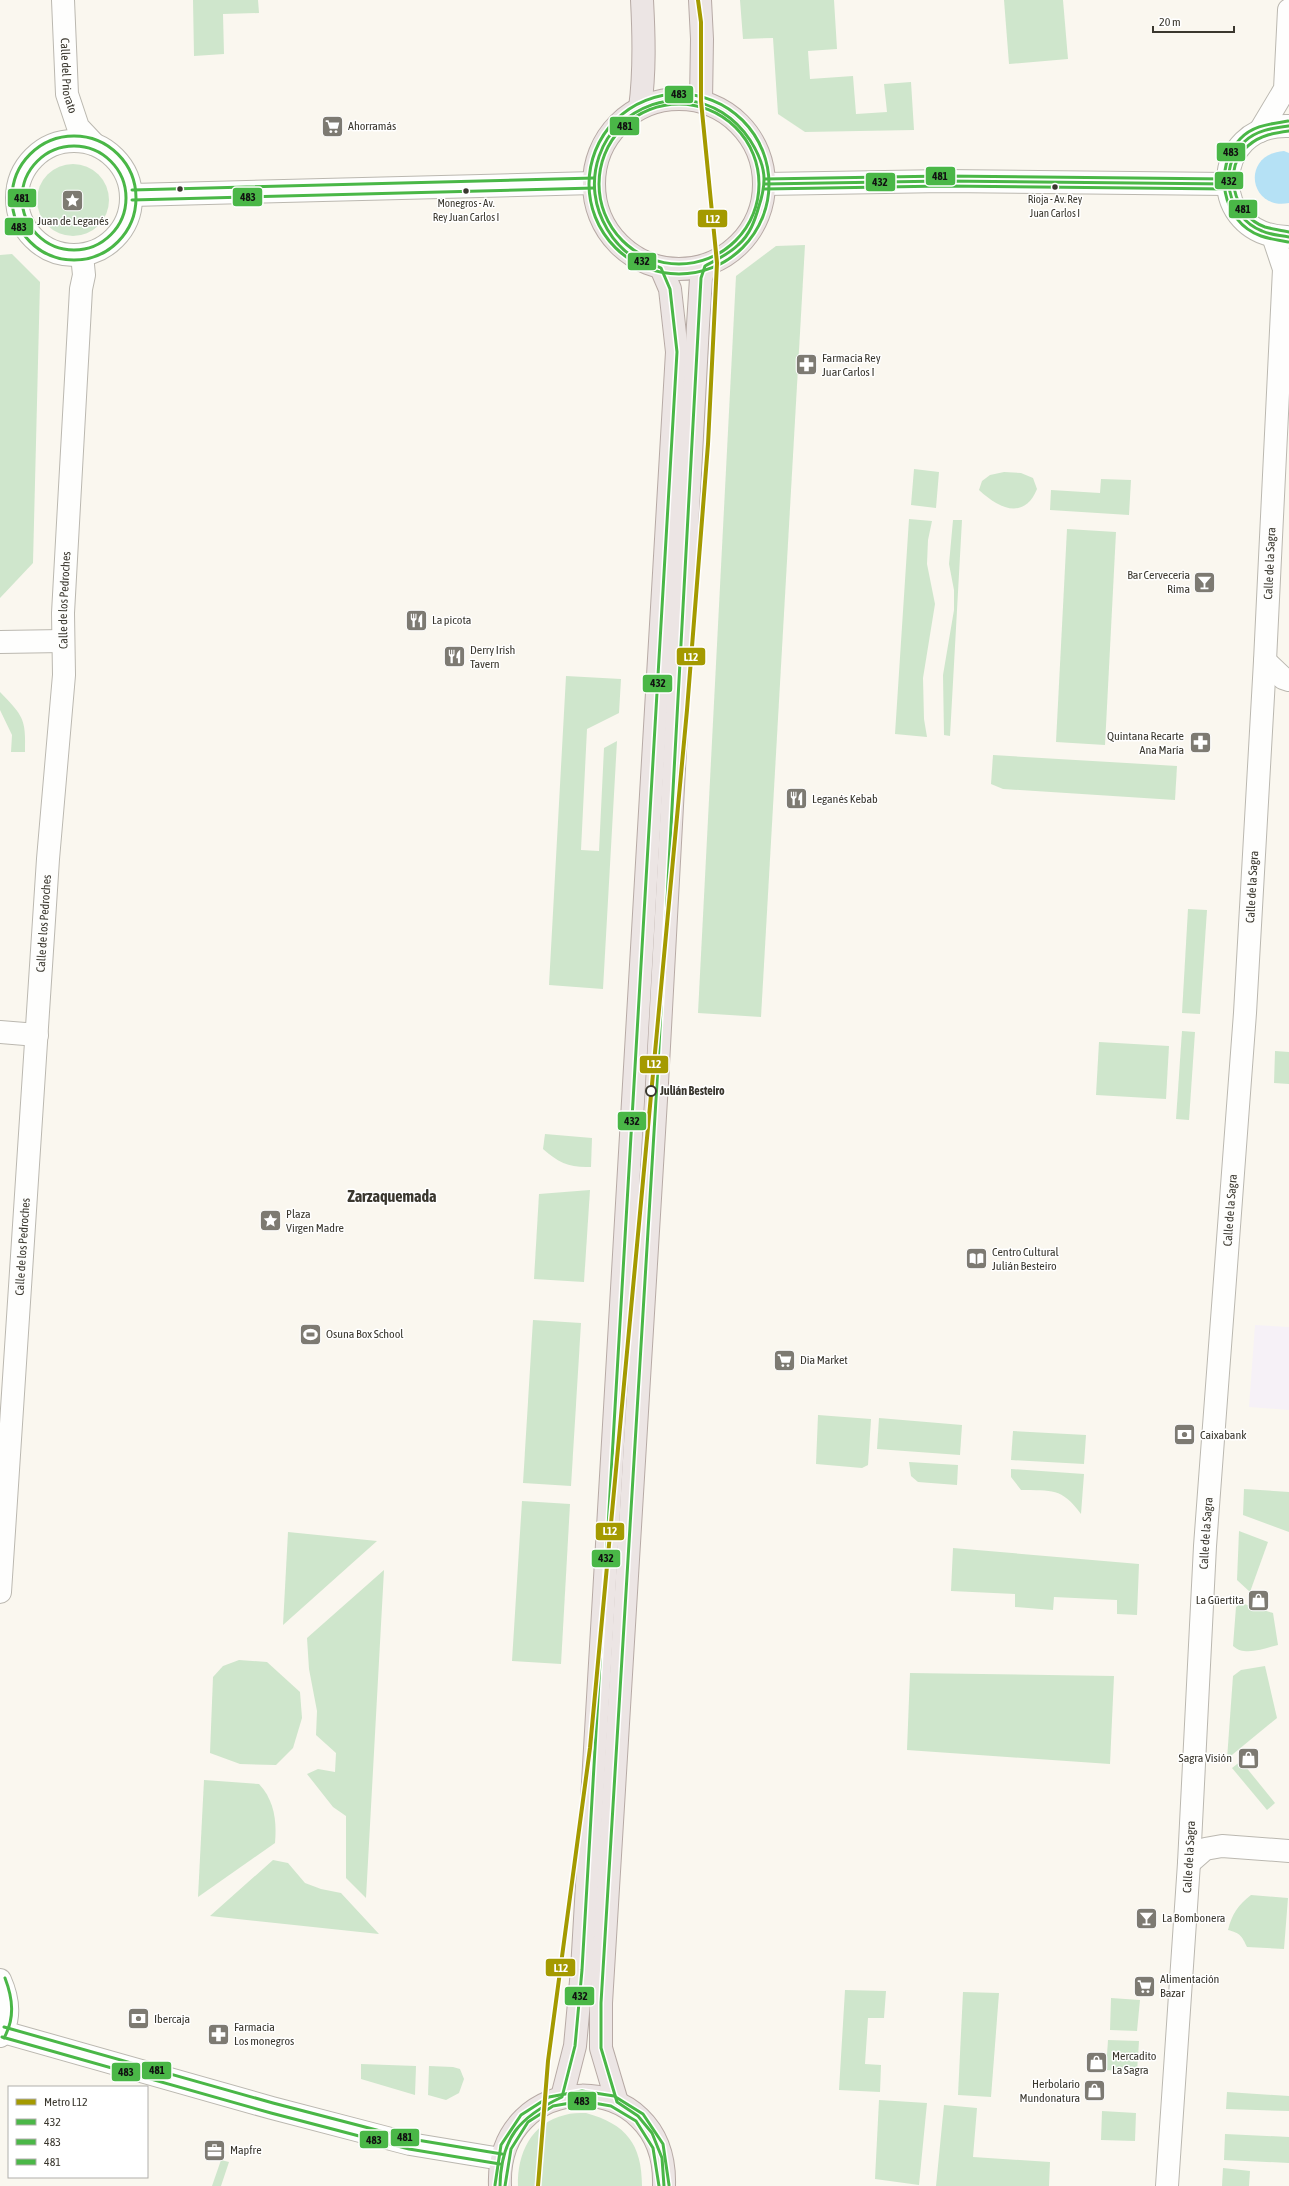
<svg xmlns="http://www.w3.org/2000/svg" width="1289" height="2186" viewBox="0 0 1289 2186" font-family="'Asap Condensed',sans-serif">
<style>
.education{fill:#f6f1f7}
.green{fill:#cfe6cc}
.water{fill:#b5e1f5}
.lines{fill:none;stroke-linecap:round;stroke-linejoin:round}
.minor-casing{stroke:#bbb8b0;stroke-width:24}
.major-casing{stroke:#b7aaa5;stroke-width:24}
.minor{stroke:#fefefd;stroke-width:22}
.major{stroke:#ece5e4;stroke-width:22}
.bus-1-casing{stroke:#fff;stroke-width:6}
.bus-2-casing{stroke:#fff;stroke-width:6}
.bus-3-casing{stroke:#fff;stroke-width:6}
.bus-1{stroke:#4ab747;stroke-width:3}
.bus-2{stroke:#4ab747;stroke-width:3}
.bus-3{stroke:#4ab747;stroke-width:3}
.metro-1-casing{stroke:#fff;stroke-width:7}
.metro-1{stroke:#a49a00;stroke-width:4}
.bus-dot{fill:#3a372e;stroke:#fff;stroke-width:1.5}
.stop-dot{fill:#fff;stroke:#3a372e;stroke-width:2}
.labels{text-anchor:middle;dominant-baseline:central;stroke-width:3;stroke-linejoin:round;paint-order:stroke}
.bus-label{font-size:11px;fill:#3a372e;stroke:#fff}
.street-label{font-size:12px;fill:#3a372e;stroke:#fff}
.poi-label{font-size:12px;fill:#3a372e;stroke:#fff;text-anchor:start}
.stop-label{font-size:12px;font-weight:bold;fill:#3a372e;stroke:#fff;text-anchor:start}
.district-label{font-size:16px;font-weight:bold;fill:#3a372e;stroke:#fff}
.line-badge{stroke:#fff;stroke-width:1.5}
.badge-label{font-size:11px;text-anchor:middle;font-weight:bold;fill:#fff}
.pale-badge-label{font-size:11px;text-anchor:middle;font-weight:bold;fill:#111}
</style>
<rect width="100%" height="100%" fill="#faf7ef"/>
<polygon class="education" points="1255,1325 1289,1327 1289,1410 1249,1407"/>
<g class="green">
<polygon points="193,0 258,0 259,13 223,14 224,54 194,56"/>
<polygon points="740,0 834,0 837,49 808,51 810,79 853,76 856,114 887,112 884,84 911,82 914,130 805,132 778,114 773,38 743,39"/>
<polygon points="1004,0 1063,0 1068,59 1009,64"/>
<circle cx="73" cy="200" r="36"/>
<polygon points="805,245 761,1017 698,1013 736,276 776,246"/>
<polygon points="12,254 40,282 33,563 0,598 0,255"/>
<polygon points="914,469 939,472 936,508 911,505"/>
<path d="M1004,472L1021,473L1033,478L1037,489C1024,521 998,508 979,490L982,481L990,475Z"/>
<polygon points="1101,479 1131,480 1129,515 1050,510 1051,490 1100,493"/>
<polygon points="909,519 932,521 928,540 927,564 935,604 923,678 924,719 927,737 895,734"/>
<polygon points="953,520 962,520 950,736 944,735 943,675 954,610 954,590 949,564"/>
<polygon points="1067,529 1116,532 1105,745 1056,742"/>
<polygon points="566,676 621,679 619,713 587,729 581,850 599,851 604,748 617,741 603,989 549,985"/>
<path d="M0,692C23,716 26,718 25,752H11L12,735L0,710Z"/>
<polygon points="993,755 1177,766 1175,800 1003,789 991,784"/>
<polygon points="1188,909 1207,910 1200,1014 1182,1013"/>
<polygon points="1182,1031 1195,1032 1189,1120 1176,1119"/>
<polygon points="1099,1042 1169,1046 1166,1099 1096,1095"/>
<polygon points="1275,1051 1289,1052 1289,1084 1274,1083"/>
<path d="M545,1134L592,1138L591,1167C570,1168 559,1163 543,1149Z"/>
<polygon points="590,1190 584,1282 534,1279 539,1194"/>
<polygon points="533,1320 581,1323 571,1486 523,1483"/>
<polygon points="818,1415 871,1419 868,1465 862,1468 816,1464"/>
<polygon points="879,1418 962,1425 960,1455 877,1449"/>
<polygon points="1013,1431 1086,1435 1084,1464 1011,1460"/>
<polygon points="909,1462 958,1465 957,1485 918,1482 911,1476"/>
<path d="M1011,1469L1084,1474L1081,1514C1061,1487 1052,1491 1021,1490L1011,1477Z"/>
<polygon points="1244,1489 1289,1492 1289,1532 1243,1515"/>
<polygon points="522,1501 570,1504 561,1664 512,1661"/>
<polygon points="1239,1531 1268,1542 1250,1592 1237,1580"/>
<polygon points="288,1532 377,1541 283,1625"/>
<polygon points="953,1548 1139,1564 1137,1615 1117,1614 1117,1600 1054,1597 1053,1610 1015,1607 1015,1594 951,1591"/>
<polygon points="384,1570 366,1898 346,1878 346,1816 333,1807 307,1774 318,1769 335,1772 336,1753 316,1735 317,1711 309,1669 307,1638"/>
<path d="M1241,1603L1273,1613L1278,1645C1264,1648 1245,1657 1233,1646L1236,1607Z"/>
<polygon points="239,1660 267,1662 300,1692 302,1718 293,1748 276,1765 240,1764 210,1753 213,1677 223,1666"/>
<polygon points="1265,1666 1277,1718 1227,1759 1233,1676 1241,1670"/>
<polygon points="910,1673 1114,1676 1110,1764 907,1750"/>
<polygon points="1241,1761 1275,1803 1267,1810 1232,1768"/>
<path d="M204,1780L259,1784C274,1800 277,1820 275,1843L198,1897Z"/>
<polygon points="273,1860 288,1863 305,1883 321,1889 341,1893 379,1934 210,1916"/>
<path d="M1251,1895L1288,1898L1284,1949L1247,1947C1242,1936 1240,1933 1228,1930C1232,1914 1238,1905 1251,1895Z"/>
<polygon points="845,1990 886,1991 884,2018 868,2018 865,2064 881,2065 880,2092 839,2090"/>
<polygon points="963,1992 999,1993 991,2097 958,2095"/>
<polygon points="1111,1998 1140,2000 1137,2031 1110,2030"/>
<polygon points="1108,2040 1139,2041 1137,2072 1106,2070"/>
<polygon points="361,2064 416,2066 415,2095 361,2079"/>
<polygon points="429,2066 453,2067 460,2069 464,2079 459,2093 446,2100 428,2095"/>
<polygon points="1227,2092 1289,2096 1289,2111 1226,2109"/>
<polygon points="879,2100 927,2103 919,2185 875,2179"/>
<polygon points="944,2105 977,2108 973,2157 1050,2162 1049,2186 936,2186"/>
<polygon points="1102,2111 1136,2113 1135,2141 1101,2140"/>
<path d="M586,2113C626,2124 642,2144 642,2186H518C517,2154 531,2123 565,2115C571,2113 579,2113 586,2113Z"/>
<polygon points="1225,2134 1289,2137 1289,2163 1224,2160"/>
<polygon points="221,2160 229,2162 221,2186 212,2186"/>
<polygon points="1223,2168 1250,2171 1249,2186 1222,2186"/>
</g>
<path class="water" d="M1284,151L1289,153V203C1249,211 1240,154 1284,151Z"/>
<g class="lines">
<defs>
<g id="minor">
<path id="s1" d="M63,0L67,94L78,127L94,144"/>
<polyline points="1260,131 1285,89 1289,10"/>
<circle cx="74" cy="198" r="57"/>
<polyline points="765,184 944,181 1227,184"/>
<polyline points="132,195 594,183"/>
<path d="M1287,237C1206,235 1210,123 1289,126"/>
<polyline points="0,642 63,641"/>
<polyline points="1265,661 1283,678 1289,680"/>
<polyline points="0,1032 37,1035"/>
<path id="s2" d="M0,1592L48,859L64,675L63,613L81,289L84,275L82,255"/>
<polyline points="1189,1863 1205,1849 1222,1846 1289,1851"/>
<path d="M0,1980C8,1998 11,2018 0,2036"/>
<polyline points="3,2032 272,2108 410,2144 501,2159"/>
<path id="s3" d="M1167,2186L1189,1863L1205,1546L1245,1013L1265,661L1284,269L1273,236"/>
</g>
<g id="major">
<polyline points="700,0 702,39 701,101"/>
<circle cx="679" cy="184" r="85"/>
<path d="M640,108C645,72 644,37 642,0"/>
<polyline points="562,2097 575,2046 582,1970 677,352 670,289 661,268"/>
<polyline points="617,2102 601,2048 601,2003 657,1083 698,325 701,278 705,266"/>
<path d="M500,2186C495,2067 668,2064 664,2186"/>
</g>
</defs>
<use href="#minor" class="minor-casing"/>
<use href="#major" class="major-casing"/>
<use href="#minor" class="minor"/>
<use href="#major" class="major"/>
<defs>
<g id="bus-1">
<path d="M1289,126C1273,128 1256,130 1244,142C1217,168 1227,217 1262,231C1270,235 1280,235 1289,237"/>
<polyline points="765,184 944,181 1227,184"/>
<path d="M500,2186C501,2138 519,2117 562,2097L575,2046L582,1970L677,352L670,289L661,268C652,264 641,262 633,257C612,243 598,218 595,194C592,169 601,141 619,125C660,87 719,93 750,140C757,151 764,165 764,179C764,188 762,197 759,206C755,220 750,235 738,245C729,254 716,260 705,266L701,278L657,1083L601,2003V2048L617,2102L638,2116L652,2133L662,2158L664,2186"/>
</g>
<g id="bus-2">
<circle cx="679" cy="184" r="90"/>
<circle cx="74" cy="198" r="62"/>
<polyline points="765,189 944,186 1227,189"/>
<polyline points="132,200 594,188"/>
<path d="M1288,242C1279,240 1269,239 1261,236C1221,222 1213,167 1240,139C1253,125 1271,124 1288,121"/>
<polyline points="2,2037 271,2113 409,2149 500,2164"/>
<polyline points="505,2186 511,2149 528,2122 553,2106 582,2101 611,2106 636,2121 653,2148 659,2186"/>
</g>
<g id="bus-3">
<circle cx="679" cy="184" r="80"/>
<path d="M1289,131C1274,133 1261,135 1249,145C1221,166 1233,216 1265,227C1272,229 1281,230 1289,232"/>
<circle cx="74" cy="198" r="52"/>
<polyline points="765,179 944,176 1227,179"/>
<polyline points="132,190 594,178"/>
<polyline points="4,2027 273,2103 411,2139 502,2154"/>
<path d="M4,2038C15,2018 13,1999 5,1978"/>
<polyline points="495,2185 501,2145 521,2115 549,2097 582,2091 614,2096 643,2114 663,2144 669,2185"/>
</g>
</defs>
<use href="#bus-1" class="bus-1-casing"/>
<use href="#bus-2" class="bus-2-casing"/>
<use href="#bus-3" class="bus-3-casing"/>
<use href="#bus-1" class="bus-1"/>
<use href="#bus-2" class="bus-2"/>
<use href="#bus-3" class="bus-3"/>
<defs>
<polyline id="metro-1" points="538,2186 548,2061 590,1748 687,710 708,444 717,263 701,101 701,22 698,0"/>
</defs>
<use href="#metro-1" class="metro-1-casing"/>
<use href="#metro-1" class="metro-1"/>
</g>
<defs>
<symbol id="supermarket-square" viewBox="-11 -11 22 22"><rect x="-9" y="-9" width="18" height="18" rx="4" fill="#7d7a72" stroke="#fff"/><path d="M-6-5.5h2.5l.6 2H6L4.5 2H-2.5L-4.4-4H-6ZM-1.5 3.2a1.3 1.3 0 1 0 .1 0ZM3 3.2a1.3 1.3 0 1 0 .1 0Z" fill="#fff"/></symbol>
<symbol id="sight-square" viewBox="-11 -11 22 22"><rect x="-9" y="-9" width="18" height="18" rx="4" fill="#7d7a72" stroke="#fff"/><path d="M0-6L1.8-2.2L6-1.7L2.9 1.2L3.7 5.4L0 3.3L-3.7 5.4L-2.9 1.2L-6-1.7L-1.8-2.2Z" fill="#fff"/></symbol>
<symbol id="pharmacy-square" viewBox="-11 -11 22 22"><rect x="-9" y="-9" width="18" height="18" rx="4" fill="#7d7a72" stroke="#fff"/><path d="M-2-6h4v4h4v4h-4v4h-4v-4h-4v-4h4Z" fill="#fff"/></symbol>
<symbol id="bar-square" viewBox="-11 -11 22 22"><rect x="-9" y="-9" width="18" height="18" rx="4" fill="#7d7a72" stroke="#fff"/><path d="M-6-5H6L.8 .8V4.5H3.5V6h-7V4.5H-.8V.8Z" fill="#fff"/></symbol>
<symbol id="restaurant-square" viewBox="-11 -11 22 22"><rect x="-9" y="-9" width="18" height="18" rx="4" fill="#7d7a72" stroke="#fff"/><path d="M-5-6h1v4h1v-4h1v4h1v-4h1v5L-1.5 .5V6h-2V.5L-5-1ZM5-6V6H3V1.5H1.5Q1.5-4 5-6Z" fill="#fff"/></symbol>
<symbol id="library-square" viewBox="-11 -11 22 22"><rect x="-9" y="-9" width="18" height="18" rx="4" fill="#7d7a72" stroke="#fff"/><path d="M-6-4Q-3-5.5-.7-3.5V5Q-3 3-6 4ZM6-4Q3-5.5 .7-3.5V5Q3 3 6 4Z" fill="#fff"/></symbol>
<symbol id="stadium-square" viewBox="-11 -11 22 22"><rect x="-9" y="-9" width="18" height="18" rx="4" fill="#7d7a72" stroke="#fff"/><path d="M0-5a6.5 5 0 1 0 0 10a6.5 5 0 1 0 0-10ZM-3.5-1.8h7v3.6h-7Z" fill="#fff"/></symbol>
<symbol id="bank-square" viewBox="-11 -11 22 22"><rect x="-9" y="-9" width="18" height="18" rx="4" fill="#7d7a72" stroke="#fff"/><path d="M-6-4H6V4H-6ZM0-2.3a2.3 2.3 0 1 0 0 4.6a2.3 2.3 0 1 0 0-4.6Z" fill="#fff"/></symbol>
<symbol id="shop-square" viewBox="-11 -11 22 22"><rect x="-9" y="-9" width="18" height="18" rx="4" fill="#7d7a72" stroke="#fff"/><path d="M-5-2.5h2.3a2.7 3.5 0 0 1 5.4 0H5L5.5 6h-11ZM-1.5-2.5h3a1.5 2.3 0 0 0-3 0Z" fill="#fff"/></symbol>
<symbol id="office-square" viewBox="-11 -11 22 22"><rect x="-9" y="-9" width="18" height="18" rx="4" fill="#7d7a72" stroke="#fff"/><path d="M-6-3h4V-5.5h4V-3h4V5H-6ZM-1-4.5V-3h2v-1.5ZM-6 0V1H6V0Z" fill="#fff"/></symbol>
</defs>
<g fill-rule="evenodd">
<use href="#supermarket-square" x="320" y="114" width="25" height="25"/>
<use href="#sight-square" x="60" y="188" width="25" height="25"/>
<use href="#pharmacy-square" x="794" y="352" width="25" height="25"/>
<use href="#bar-square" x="1192" y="570" width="25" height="25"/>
<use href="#restaurant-square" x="404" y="608" width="25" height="25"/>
<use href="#restaurant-square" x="442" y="644" width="25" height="25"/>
<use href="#pharmacy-square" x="1188" y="730" width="25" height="25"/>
<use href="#restaurant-square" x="784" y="786" width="25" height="25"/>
<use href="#sight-square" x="258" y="1208" width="25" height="25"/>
<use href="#library-square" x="964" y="1246" width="25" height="25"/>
<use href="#stadium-square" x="298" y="1322" width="25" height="25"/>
<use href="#supermarket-square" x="772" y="1348" width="25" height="25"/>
<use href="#bank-square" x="1172" y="1422" width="25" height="25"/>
<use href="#shop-square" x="1246" y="1588" width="25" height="25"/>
<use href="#shop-square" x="1236" y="1746" width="25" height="25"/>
<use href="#bar-square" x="1134" y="1906" width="25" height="25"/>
<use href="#supermarket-square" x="1132" y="1974" width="25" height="25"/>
<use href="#bank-square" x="126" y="2006" width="25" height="25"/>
<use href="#pharmacy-square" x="206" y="2022" width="25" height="25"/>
<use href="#shop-square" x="1084" y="2050" width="25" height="25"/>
<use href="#shop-square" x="1082" y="2078" width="25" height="25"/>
<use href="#office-square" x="202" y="2138" width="25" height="25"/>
</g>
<g class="bus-dot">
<circle cx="1055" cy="187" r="3.5"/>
<circle cx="180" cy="189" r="3.5"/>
<circle cx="466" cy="191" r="3.5"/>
</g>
<circle class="stop-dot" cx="651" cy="1091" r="5"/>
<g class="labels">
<g class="bus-label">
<text x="1055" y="199">Rioja - Av. Rey<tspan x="1055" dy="14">Juan Carlos I</tspan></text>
<text x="466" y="203">Monegros - Av.<tspan x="466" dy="14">Rey Juan Carlos I</tspan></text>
</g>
<g class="street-label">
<text stroke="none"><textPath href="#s1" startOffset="76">Calle del Priorato</textPath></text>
<text stroke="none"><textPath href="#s3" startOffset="1626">Calle de la Sagra</textPath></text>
<text stroke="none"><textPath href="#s2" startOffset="994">Calle de los Pedroches</textPath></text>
<text stroke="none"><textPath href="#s3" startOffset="1302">Calle de la Sagra</textPath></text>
<text stroke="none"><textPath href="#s2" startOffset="670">Calle de los Pedroches</textPath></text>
<text stroke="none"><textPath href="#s3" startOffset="978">Calle de la Sagra</textPath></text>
<text stroke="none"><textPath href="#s2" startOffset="346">Calle de los Pedroches</textPath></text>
<text stroke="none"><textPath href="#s3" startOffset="654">Calle de la Sagra</textPath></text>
<text stroke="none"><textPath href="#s3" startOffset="330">Calle de la Sagra</textPath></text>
</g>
<g class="poi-label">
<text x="348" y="126">Ahorramás</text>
<text x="73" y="221" text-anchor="middle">Juan de Leganés</text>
<text x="822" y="358">Farmacia Rey<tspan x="822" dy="14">Juar Carlos I</tspan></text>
<text x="1190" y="575" text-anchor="end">Bar Cerveceria<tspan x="1190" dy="14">Rima</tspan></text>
<text x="432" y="620">La picota</text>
<text x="470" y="650">Derry Irish<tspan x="470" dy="14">Tavern</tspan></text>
<text x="1184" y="736" text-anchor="end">Quintana Recarte<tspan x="1184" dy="14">Ana María</tspan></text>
<text x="812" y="799">Leganés Kebab</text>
<text x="286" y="1214">Plaza<tspan x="286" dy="14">Virgen Madre</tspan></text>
<text x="992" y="1252">Centro Cultural<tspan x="992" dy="14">Julián Besteiro</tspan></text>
<text x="326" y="1334">Osuna Box School</text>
<text x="800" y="1360">Dia Market</text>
<text x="1200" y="1435">Caixabank</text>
<text x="1244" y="1600" text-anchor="end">La Güertita</text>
<text x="1232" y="1758" text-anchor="end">Sagra Visión</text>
<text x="1162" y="1918">La Bombonera</text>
<text x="1160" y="1979">Alimentación<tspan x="1160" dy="14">Bazar</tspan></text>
<text x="154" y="2019">Ibercaja</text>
<text x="234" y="2027">Farmacia<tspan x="234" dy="14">Los monegros</tspan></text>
<text x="1112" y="2056">Mercadito<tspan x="1112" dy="14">La Sagra</tspan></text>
<text x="1080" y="2084" text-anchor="end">Herbolario<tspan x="1080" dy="14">Mundonatura</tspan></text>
<text x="230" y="2150">Mapfre</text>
</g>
<g class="stop-label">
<text x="660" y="1091">Julián Besteiro</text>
</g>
<g class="district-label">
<text x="392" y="1196">Zarzaquemada</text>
</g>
</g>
<g class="line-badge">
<rect x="664" y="85" width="30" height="19" rx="4" fill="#4ab747"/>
<rect x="609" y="116" width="31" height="20" rx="4" fill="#4ab747"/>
<rect x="1216" y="142" width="30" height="20" rx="4" fill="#4ab747"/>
<rect x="925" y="166" width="31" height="20" rx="4" fill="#4ab747"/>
<rect x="1214" y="171" width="30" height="19" rx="4" fill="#4ab747"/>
<rect x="865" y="172" width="31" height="20" rx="4" fill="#4ab747"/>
<rect x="232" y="187" width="31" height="20" rx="4" fill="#4ab747"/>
<rect x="7" y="188" width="30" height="20" rx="4" fill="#4ab747"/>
<rect x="1228" y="199" width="30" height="20" rx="4" fill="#4ab747"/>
<rect x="697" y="209" width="31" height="19" rx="4" fill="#a49a00"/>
<rect x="4" y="217" width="30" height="19" rx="4" fill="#4ab747"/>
<rect x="627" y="252" width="30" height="19" rx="4" fill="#4ab747"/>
<rect x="676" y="647" width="30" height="19" rx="4" fill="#a49a00"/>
<rect x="642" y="674" width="31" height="19" rx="4" fill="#4ab747"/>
<rect x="639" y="1055" width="30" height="19" rx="4" fill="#a49a00"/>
<rect x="617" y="1111" width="30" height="20" rx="4" fill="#4ab747"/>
<rect x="595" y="1522" width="30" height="19" rx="4" fill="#a49a00"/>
<rect x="591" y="1549" width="30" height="19" rx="4" fill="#4ab747"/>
<rect x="545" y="1958" width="31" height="19" rx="4" fill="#a49a00"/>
<rect x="564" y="1986" width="31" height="20" rx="4" fill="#4ab747"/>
<rect x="141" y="2061" width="31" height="19" rx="4" fill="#4ab747"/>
<rect x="111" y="2062" width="30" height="20" rx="4" fill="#4ab747"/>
<rect x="567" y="2091" width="30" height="20" rx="4" fill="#4ab747"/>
<rect x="390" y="2128" width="30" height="19" rx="4" fill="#4ab747"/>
<rect x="359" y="2130" width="30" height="19" rx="4" fill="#4ab747"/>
</g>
<g class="badge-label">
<text x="713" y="223">L12</text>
<text x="691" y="661">L12</text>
<text x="654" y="1068">L12</text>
<text x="610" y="1535">L12</text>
<text x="561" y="1972">L12</text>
</g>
<g class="pale-badge-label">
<text x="679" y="98">483</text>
<text x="625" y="130">481</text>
<text x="1231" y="156">483</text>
<text x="940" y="180">481</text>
<text x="1229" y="185">432</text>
<text x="880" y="186">432</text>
<text x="248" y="201">483</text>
<text x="22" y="202">481</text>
<text x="1243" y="213">481</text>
<text x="19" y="231">483</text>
<text x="642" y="265">432</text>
<text x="658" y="687">432</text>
<text x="632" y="1125">432</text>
<text x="606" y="1562">432</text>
<text x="580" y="2000">432</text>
<text x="157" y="2074">481</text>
<text x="126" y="2076">483</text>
<text x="582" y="2105">483</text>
<text x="405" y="2141">481</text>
<text x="374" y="2144">483</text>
</g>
<rect x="8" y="2086" width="140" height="92" fill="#ffffff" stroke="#b0afab"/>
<rect x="16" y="2099" width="20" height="6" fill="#a49a00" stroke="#b0afab"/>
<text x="44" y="2106" font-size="12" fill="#3a372e">Metro L12</text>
<rect x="16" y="2119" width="20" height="6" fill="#4ab747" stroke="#b0afab"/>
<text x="44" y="2126" font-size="12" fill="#3a372e">432</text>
<rect x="16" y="2139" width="20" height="6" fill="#4ab747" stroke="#b0afab"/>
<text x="44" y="2146" font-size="12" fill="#3a372e">483</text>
<rect x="16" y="2159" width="20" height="6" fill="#4ab747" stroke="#b0afab"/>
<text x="44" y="2166" font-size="12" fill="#3a372e">481</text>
<path d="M1153 26v6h81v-6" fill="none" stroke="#3a372e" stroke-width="2"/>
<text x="1159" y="26" font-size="12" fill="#3a372e" stroke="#ffffff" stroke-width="3" paint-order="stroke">20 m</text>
</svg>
